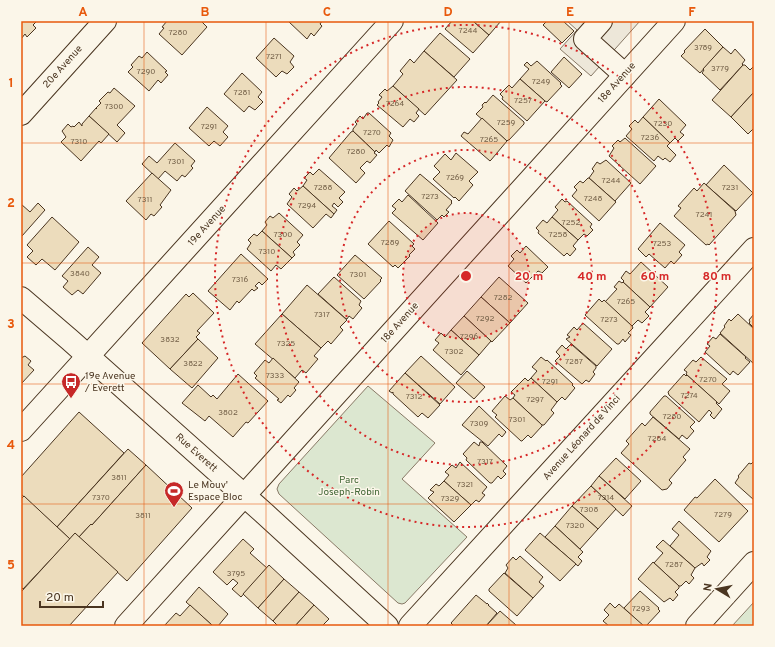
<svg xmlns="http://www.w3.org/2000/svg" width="775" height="647" viewBox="0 0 775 647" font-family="Overpass,sans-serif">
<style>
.green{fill:#dce7d0;stroke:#887966}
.parking{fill:#ede7d9;stroke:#887966}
.building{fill:#ecdcbc;stroke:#4a3520}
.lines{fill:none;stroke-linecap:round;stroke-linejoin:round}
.minor-casing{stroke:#4a3520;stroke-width:24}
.minor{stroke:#fbf6e9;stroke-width:22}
.grid{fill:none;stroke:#e8590c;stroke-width:1;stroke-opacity:0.55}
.ring{fill:none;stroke:#d62828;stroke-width:2;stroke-dasharray:2 4}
.labels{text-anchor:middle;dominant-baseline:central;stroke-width:3;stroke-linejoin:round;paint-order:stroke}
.number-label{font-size:8px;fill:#725f47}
.street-label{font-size:10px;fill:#4a3520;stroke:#fbf6e9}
.poi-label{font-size:10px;fill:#4a3520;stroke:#fbf6e9;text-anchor:start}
.park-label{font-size:10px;fill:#436837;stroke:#fbf6e9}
.centre{fill:#d62828;stroke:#fbf6e9;stroke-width:2}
.ring-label{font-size:12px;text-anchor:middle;font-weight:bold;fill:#d62828;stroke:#fbf6e9;stroke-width:3;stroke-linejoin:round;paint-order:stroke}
.neatline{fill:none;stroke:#e8590c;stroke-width:1.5}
.grid-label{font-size:13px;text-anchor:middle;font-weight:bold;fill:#e8590c}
</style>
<rect width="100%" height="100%" fill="#fbf6e9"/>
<g class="green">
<polygon points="368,386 435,443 402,479 467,537 405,603 402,604 398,603 279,494 277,489 279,484"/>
<polygon points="754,602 754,626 732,626"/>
</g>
<polygon class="parking" points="567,21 640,21 591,76 560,49 577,30"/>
<g class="building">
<polygon points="21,21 37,21 33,25 36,28 27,37 25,34 21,39"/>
<polygon points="167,21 201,21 207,27 182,55 159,34 164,28 162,27"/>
<polygon points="288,21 322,21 320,24 322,26 314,36 311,33 307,39"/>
<polygon points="452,21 473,21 489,35 473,53 445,29"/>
<polygon points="473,21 501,21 489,35"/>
<polygon points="547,21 563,21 574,31 562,43 543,25"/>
<polygon points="705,29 723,47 700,73 681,56 685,52 684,51"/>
<polygon points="440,33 470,59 454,77 424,51"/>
<polygon points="274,38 294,56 290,62 294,67 287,74 282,71 276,77 256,58"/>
<polygon points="723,47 731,54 735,49 745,60 742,64 743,65 720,90 702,73 704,70 703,69"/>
<polygon points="424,51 457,80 425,115 393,86 403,74 400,71 410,59 414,63"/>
<polygon points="147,52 167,71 165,72 168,75 161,83 158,80 149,91 128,72 133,67 131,65 139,56 142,58"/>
<polygon points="564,57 582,74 569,88 551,72"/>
<polygon points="537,61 561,83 560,84 562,86 547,102 545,101 520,79 529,69 524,65 527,62 531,66"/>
<polygon points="743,65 745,65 750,70 753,67 754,68 754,92 731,117 712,100"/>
<polygon points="242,73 262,92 258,97 263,102 255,110 249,106 244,112 224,94"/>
<polygon points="520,79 545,101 527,121 502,99 503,97 500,94 509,85 512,88"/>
<polygon points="393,86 419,109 416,113 419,116 414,122 410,119 403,127 377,105 379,103 378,102 382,97 379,95 385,89 387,91"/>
<polygon points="114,88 135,106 117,125 125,133 117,142 89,116 96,108 97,109 96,108 101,103 99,101 108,92 110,93"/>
<polygon points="754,92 754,128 748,134 731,117"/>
<polygon points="493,95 524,122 524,124 509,140 508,140 507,141 476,114 483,107 482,105 485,102 486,103"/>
<polygon points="659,99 686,125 680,132 684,135 678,141 675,138 670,143 643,117"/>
<polygon points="207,107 228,126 223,132 228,137 220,146 214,141 209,146 189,128"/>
<polygon points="367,113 369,113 391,133 389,136 393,140 389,147 387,145 379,153 376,150 375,152 372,149 353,131 353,129 357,124 355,122 360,116 363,119"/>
<polygon points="89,116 109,134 101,143 99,141 81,161 61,142 66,137 62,131 68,124 71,127 73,126 74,127 79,122 82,126 82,124"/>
<polygon points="643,117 670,143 667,146 676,155 670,162 665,158 663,160 658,156 654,161 626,136 632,129 629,126 635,120 638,123"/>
<polygon points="482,118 507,141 491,160 490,161 461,136 464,132 468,134"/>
<polygon points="353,131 375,152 374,153 377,155 370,163 367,161 360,168 365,173 356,183 329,158 351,132"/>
<polygon points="625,138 656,166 640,184 609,156 614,148 612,146 618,140 620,142"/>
<polygon points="175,143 195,161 191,166 193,168 185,177 182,175 177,181 165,171 158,179 142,164 149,156 157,163"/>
<polygon points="456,153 478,172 469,181 473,185 459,201 455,197 454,198 433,179 440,172 434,166 445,154 451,160"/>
<polygon points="606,160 631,183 615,201 589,178 594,171 592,169 597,162 600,164"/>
<polygon points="724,165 753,193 736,211 706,185"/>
<polygon points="319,169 345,192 339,198 343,202 338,207 334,203 332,206 337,210 334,214 303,186 307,180 304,178 310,172 313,175"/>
<polygon points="152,173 171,190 160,205 162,207 154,216 151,214 146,220 126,201"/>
<polygon points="420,174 452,201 451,202 452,203 446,210 449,212 444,217 442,215 437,220 405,191"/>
<polygon points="588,178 589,178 616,202 599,221 572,196 577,190 574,187 580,181 583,183"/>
<polygon points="704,183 735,211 736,215 709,245 708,244 706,245 674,216 681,208 678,206 694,188 697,191"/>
<polygon points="303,186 334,214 331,218 326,214 313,228 287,204 292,197 289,194 294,188 297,191"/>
<polygon points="408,195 438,223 423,240 392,213 396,209 392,206 399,199 402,202"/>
<polygon points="562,199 565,202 567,201 592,224 590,227 593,230 587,236 584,234 578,240 552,217 558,210 555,207"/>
<polygon points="38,203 45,210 22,236 21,235 21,204 30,212"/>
<polygon points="279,213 303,235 297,242 300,245 293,252 295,255 292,258 262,231 267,225 265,222 270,216 273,218"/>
<polygon points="52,217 79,242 55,270 42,259 36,265 27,257 33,251 27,245"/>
<polygon points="552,217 578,240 573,246 576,249 570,256 567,253 564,256 538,233 539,231 536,228 543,220 547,223"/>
<polygon points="389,221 414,244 412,246 415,249 409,255 410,256 398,268 395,265 393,267 368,244"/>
<polygon points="660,223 685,245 679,252 682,255 674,264 671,261 665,268 649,254 646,257 638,249"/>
<polygon points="262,231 292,258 281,269 276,265 271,271 247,249 251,243 248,240 254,234 257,236"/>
<polygon points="526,246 548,267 542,273 538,271 526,283 508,266 514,259 511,256 517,250 520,253"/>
<polygon points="88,247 99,257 92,265 101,273 83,294 78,290 72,295 63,287 68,281 62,276"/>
<polygon points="241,254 268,279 262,285 259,282 255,286 258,288 254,291 252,289 239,303 237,301 230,310 208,291"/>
<polygon points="355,255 382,278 380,280 381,281 364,299 337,275"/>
<polygon points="641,262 668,287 650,307 623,282 624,281 621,278 626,271 630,274"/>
<polygon points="334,277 361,301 359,305 362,308 353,319 349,316 347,319 345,318 318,294"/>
<polygon points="499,277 528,303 510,323 481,297"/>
<polygon points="619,281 622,283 623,282 650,307 645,312 649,316 642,323 638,320 632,326 605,302 617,289 614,287"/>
<polygon points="307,285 347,320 340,327 343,330 331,344 328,341 321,348 282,314"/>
<polygon points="193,293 214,313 197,331 200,333 196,337 198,339 170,369 142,343 186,294 189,297"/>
<polygon points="481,297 510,323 492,342 464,316"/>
<polygon points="599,299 602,302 604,300 632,326 633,328 628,333 631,335 625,342 623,339 619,344 617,344 585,315"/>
<polygon points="282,314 321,348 314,356 318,359 306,373 302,370 295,378 255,344"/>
<polygon points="738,314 754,329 754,364 720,333 725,327 724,326 729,319 731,321"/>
<polygon points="754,314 754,328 749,323 750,322 749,320"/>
<polygon points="464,316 491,341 479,355 451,330"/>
<polygon points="583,323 612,349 597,366 566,339 570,337 567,335 574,327 577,330"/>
<polygon points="451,330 479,355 461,375 433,350 439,343 435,340 441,333 445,337"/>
<polygon points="720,334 746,357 745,358 750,362 738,375 733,371 730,375 705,352 710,346 707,344 713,337 716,339"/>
<polygon points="198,339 218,358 192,388 170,369"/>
<polygon points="571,344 596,366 596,368 593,372 595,374 589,382 586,380 582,384 555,361 560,356 556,352 562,345 566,349"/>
<polygon points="25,356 31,361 28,365 34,370 21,384 21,358"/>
<polygon points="421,356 455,387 440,404 405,373"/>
<polygon points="541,357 546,361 547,360 573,384 572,385 575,388 565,400 562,397 557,402 531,378 537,371 532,367"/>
<polygon points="701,357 727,379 722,384 730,391 719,404 687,375 686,374 687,372 684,370 693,360 696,362"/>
<polygon points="273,358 299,382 294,388 296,390 290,397 288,395 281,403 277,400 279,399 255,378 257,376 254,373 265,360 269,363"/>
<polygon points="467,371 485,387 474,399 456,383"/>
<polygon points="405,373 440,405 428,418 422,413 418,417 393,394 393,392 392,393 389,391"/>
<polygon points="238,374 268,401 248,423 246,422 233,437 209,416 205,421 182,403 198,385 211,397 213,395 217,399"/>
<polygon points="684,374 686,376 687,375 717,402 716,403 722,409 714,419 710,415 712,413 709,410 699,422 669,395 668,392"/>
<polygon points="525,378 528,381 531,378 557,402 551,410 554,413 544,425 542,425 513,398 515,395 511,392"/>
<polygon points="505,396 510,400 513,398 542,425 542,426 531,438 528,435 522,441 521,441 495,417 497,415 492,411"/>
<polygon points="664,396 666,396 695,422 690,427 694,431 687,439 682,435 679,439 650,414 650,412"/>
<polygon points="479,406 506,432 502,437 499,434 488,446 462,425"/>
<polygon points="79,412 124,453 57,527 21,494 21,477"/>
<polygon points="653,417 690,449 683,457 686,460 669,480 672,483 667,489 662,490 621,453 629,444 626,441 642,423 645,426"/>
<polygon points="474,442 479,446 480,442 482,442 506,465 507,466 503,471 506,474 501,479 498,476 492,483 490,483 466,460 467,458 463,454"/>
<polygon points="128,449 146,465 92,525 91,524 79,537 75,533 70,539 57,527"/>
<polygon points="616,458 641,481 625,499 599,476"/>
<polygon points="754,461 754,500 735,483 739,477 738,476 749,463 751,464"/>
<polygon points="460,462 487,487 482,493 485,495 479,502 476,500 471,505 444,481 449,475 445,472 452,465 456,468"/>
<polygon points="146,465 192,508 127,581 79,537 91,524 92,525"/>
<polygon points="599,476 632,506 623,516 591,486"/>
<polygon points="715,479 748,511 719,542 684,510 695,497 697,498"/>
<polygon points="444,481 471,505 454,522 428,498 434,492 430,490 436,484 439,486"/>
<polygon points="591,486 616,509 598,529 572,506"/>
<polygon points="24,496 70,539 23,589 21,587 21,499"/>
<polygon points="572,506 598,529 580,549 555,526"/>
<polygon points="679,521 711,551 707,557 710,560 704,566 702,563 695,568 670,546 679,535 672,529"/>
<polygon points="555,526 583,552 578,557 582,561 578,566 545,537"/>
<polygon points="75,533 118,572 69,626 21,626 21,592"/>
<polygon points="540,533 576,564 560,581 525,550"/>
<polygon points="243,539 254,549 250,553 267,568 241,597 232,589 238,583 233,579 227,585 213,572"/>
<polygon points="663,540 695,568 691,575 694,578 689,584 686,581 681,586 679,586 654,563 663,553 656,547"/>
<polygon points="520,556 543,577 539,582 544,586 533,598 505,573 508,568 506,565 513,557 516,560"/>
<polygon points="653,562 679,586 679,588 675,592 678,595 673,601 670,598 664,602 638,579"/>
<polygon points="269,565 284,579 258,608 243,594"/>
<polygon points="504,573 533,598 517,616 489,591 489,589"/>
<polygon points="284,579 299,592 273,621 258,608"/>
<polygon points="199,587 228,614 218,626 213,626 186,602"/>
<polygon points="640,591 659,608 658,609 660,611 646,626 643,626 624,608"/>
<polygon points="299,592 314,605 295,626 278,626 273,621"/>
<polygon points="476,595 487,604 487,603 489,605 488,605 497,613 486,626 454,626 451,623"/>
<polygon points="610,603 615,608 619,604 644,626 609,626 603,621 609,615 604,610"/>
<polygon points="190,605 213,626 164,626 176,613 180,616"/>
<polygon points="314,605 329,619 322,626 295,626"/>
<polygon points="500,611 516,625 516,626 486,626"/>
</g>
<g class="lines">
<defs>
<g id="minor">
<polyline points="601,21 585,39 625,75"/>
<polyline points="21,114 105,21"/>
<polyline points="21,298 70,340 265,514 387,626"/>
<polyline points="21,430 392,21"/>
<polyline points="126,626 674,21"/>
<polyline points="410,626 754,249"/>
<polyline points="697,626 754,563"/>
</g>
</defs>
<use href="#minor" class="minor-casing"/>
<use href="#minor" class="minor"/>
</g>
<path class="grid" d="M144,21V626M266,21V626M388,21V626M509,21V626M631,21V626M21,143H754M21,263H754M21,384H754M21,504H754"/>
<circle cx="466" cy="276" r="63" fill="#d62828" fill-opacity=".12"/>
<g class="ring">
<circle cx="466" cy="276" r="63"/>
<circle cx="466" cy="276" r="126"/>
<circle cx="466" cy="276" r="189"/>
<circle cx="466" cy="276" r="251"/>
</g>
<defs>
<symbol id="bus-pin" viewBox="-11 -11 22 30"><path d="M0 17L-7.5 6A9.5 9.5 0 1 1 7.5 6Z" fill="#c62828" stroke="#fbf6e9"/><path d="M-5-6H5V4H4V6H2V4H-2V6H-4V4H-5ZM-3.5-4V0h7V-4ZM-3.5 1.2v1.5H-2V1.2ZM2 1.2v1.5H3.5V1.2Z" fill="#fff"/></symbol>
<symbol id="stadium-pin" viewBox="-11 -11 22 30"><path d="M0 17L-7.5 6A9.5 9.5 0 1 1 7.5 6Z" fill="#c62828" stroke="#fbf6e9"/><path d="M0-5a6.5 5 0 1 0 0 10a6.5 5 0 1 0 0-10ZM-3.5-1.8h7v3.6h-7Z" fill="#fff"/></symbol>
</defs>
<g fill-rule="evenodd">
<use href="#bus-pin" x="60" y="371" width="22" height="30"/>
<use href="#stadium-pin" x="163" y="480" width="22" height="30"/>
</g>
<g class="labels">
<g class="number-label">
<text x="468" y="31">7244</text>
<text x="178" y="33">7280</text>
<text x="703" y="48">3789</text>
<text x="274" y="57">7271</text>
<text x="720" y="69">3779</text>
<text x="146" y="72">7290</text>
<text x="541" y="82">7249</text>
<text x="242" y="93">7281</text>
<text x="523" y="101">7257</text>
<text x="395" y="104">7264</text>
<text x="114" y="107">7300</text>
<text x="506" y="123">7259</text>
<text x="663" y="124">7230</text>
<text x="209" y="127">7291</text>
<text x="372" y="133">7270</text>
<text x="650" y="138">7236</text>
<text x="489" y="140">7265</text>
<text x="79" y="142">7310</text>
<text x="356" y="152">7280</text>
<text x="176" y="162">7301</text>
<text x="455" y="178">7269</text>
<text x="611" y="181">7244</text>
<text x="323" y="188">7288</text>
<text x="730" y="188">7231</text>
<text x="430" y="197">7273</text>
<text x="593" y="199">7248</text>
<text x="145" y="200">7311</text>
<text x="307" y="206">7294</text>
<text x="704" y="215">7241</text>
<text x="571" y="223">7252</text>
<text x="283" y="235">7300</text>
<text x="558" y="235">7258</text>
<text x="390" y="243">7289</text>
<text x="662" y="244">7253</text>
<text x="267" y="252">7310</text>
<text x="80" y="274">3840</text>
<text x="358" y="275">7301</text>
<text x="240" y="280">7316</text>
<text x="503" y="298">7282</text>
<text x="626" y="302">7265</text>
<text x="322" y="315">7317</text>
<text x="485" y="319">7292</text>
<text x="609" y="320">7273</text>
<text x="469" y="337">7296</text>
<text x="170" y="340">3832</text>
<text x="286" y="344">7325</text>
<text x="454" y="352">7302</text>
<text x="574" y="362">7287</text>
<text x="193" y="364">3822</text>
<text x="275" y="376">7333</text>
<text x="708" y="380">7270</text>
<text x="550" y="382">7291</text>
<text x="689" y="396">7274</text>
<text x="414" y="397">7312</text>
<text x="535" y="400">7297</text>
<text x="228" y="413">3802</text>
<text x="672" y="417">7280</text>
<text x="517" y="420">7301</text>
<text x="479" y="424">7309</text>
<text x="657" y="439">7284</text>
<text x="485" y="462">7317</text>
<text x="119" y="478">3811</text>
<text x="465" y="485">7321</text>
<text x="101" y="498">7370</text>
<text x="606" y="498">7314</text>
<text x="450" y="499">7329</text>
<text x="589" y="510">7308</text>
<text x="723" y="515">7279</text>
<text x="143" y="516">3811</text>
<text x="575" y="526">7320</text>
<text x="674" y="565">7287</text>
<text x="236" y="574">3795</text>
<text x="641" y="609">7293</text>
</g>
<g class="street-label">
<text transform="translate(63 67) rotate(-48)">20e Avenue</text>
<text transform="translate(617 83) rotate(-48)">18e Avenue</text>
<text transform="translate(207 226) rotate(-48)">19e Avenue</text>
<text transform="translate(400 323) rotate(-48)">18e Avenue</text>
<text transform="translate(582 438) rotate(-48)">Avenue Léonard de Vinci</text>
<text transform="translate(196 453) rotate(42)">Rue Everett</text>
</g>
<g class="poi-label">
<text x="85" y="376">19e Avenue<tspan x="85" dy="12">/ Everett</tspan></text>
<text x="188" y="485">Le Mouv'<tspan x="188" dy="12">Espace Bloc</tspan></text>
</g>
<g class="park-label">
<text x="349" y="480">Parc<tspan x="349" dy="12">Joseph-Robin</tspan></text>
</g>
</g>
<circle cx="466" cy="276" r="6" class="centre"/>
<g class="ring-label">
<text x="529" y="280">20 m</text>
<text x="592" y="280">40 m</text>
<text x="655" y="280">60 m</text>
<text x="717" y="280">80 m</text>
</g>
<rect width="775" height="647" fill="none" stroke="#fbf6e9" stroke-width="44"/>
<g transform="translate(717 589) rotate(280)" stroke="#fbf6e9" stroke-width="3" paint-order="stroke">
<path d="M0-3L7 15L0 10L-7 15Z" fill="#4a3520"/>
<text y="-6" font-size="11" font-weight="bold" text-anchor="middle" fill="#4a3520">N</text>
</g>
<path d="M40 601v6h63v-6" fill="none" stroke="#4a3520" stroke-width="2"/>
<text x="46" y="601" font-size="12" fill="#4a3520" stroke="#fbf6e9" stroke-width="3" paint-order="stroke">20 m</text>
<rect x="22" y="22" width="731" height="603" class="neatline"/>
<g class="grid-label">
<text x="83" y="16">A</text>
<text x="205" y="16">B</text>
<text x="327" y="16">C</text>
<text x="448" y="16">D</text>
<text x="570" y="16">E</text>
<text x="692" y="16">F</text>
<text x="11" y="87">1</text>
<text x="11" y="207">2</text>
<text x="11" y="328">3</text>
<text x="11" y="449">4</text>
<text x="11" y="569">5</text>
</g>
</svg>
